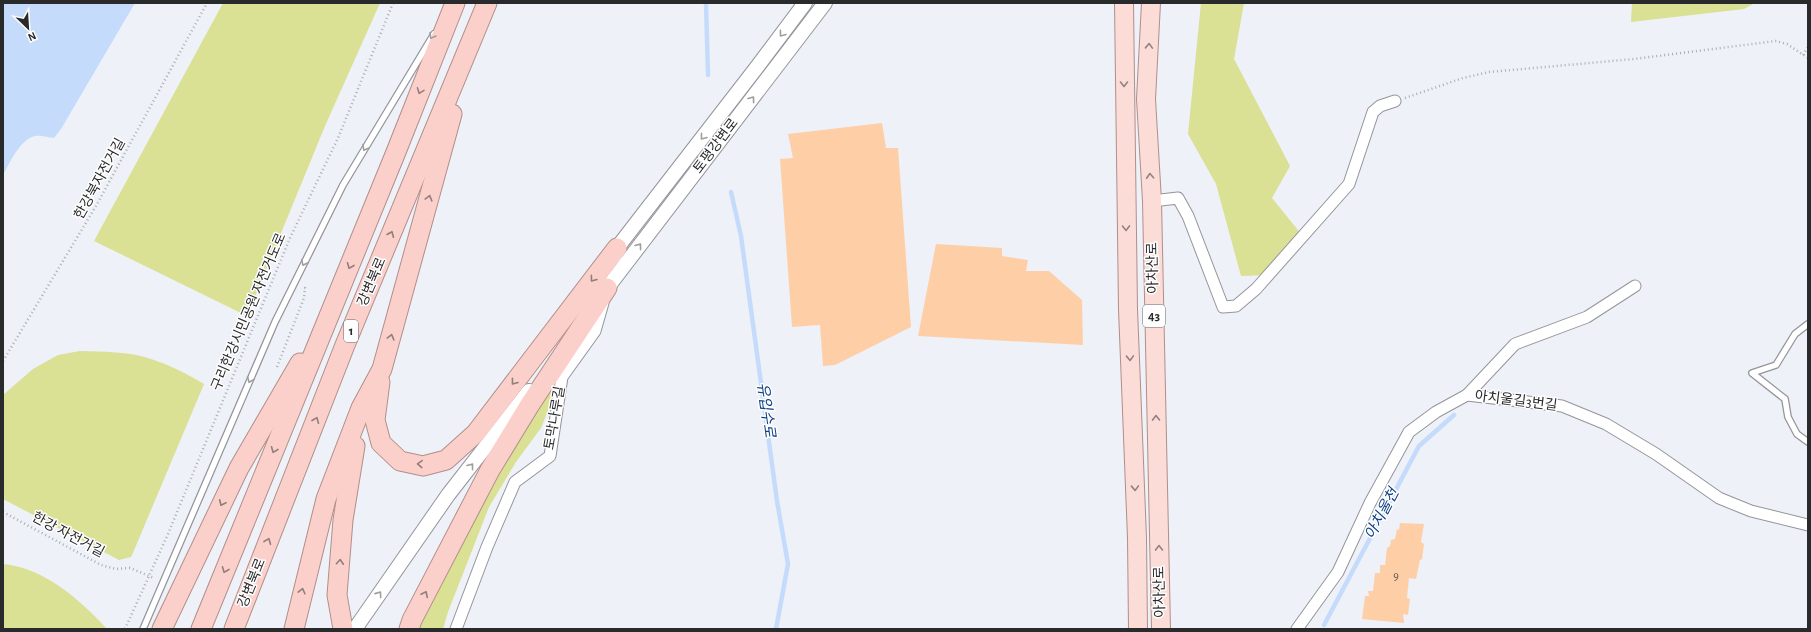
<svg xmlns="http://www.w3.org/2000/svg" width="1811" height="632" viewBox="0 0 1811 632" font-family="'Alegreya Sans','Noto Sans KR',sans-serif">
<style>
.green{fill:#dae094}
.water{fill:#c5dbfb}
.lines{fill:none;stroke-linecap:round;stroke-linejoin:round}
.stream{stroke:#c5dbfb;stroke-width:4.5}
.building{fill:#fecfa6}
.service-casing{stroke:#93959b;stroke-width:8}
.minor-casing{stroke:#93959b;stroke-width:13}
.tertiary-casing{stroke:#93959b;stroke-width:16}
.primary-casing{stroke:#b18e8a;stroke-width:20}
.trunk-casing{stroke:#b18e8a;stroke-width:21}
.path{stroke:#abadb2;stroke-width:2.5;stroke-dasharray:1 3;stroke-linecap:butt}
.service{stroke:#fff;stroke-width:5.5}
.minor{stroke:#fff;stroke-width:11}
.tertiary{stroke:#fff;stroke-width:14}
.primary{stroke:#fcdcd7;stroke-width:18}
.trunk{stroke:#fbd0ca;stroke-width:19}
.oneway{stroke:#9f9fa0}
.oneway2{stroke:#928382}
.oneway3{stroke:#927d7b}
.labels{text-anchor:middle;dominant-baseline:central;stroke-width:3;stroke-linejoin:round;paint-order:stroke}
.number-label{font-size:12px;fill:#5e534a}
.shield{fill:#fefefe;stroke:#696a6b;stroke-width:1}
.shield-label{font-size:13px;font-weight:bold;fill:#292a2c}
.street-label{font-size:14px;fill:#292a2c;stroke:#fefefe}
.water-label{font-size:15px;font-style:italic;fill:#114286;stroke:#fefefe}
</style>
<rect width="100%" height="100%" fill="#eef1f7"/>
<g class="green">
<polygon points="223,3 380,3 325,126 247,316 94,241"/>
<polygon points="1201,3 1244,3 1234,59 1290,166 1272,198 1306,240 1269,275 1241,276 1216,184 1188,134"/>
<polygon points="1632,3 1755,3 1744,9 1631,22"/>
<path d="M80,351C103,352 129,351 151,359C170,365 187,374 204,384L135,548L131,557L119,560L3,499V395L33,369L58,355Z"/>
<polygon points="558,375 553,398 541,428 516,462 489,507 448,612 443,629 414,629 440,572"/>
<path d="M3,564C45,568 80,600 107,629H3Z"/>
</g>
<path class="water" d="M3,3H135L61,129L54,138C47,137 38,134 32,137C18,143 10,163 3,175Z"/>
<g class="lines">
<g class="stream">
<polyline points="706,3 708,75"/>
<polyline points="731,192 741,236 777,501 788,564 776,629"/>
<polyline points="1324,625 1419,446 1454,415"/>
</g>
</g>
<g class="building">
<polygon points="882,123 886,148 898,148 911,327 835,365 823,366 820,325 792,327 780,159 793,158 788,134"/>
<polygon points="936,244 1002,248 1002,256 1028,260 1026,271 1049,271 1082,300 1083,345 918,336"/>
<polygon points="1400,523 1424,524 1421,542 1424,544 1422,559 1420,560 1416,579 1409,578 1407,598 1410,599 1408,615 1403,614 1404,623 1362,619 1365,596 1369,596 1368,591 1373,591 1375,573 1380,573 1380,565 1385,565 1387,548 1390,546 1391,540 1395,539 1397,529 1399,530"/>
</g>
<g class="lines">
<defs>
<g id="service">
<polyline points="1808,324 1795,334 1776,365 1752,373 1785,399 1788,417 1797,434 1808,442"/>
<polyline points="143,629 275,322 343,185 434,34"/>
</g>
<g id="minor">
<polyline points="1152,201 1178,198 1188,216 1223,307 1236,306 1256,289 1349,184 1373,112 1380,106 1395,101"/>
<polyline points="1467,395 1515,344 1587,317 1635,286"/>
<polyline points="456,629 487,547 515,482 550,456 562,377 595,331 603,303"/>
<polyline points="1297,629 1338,572 1370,503 1409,432 1436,412 1467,395 1562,406 1606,424 1656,454 1719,498 1751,511 1808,525"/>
</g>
<g id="tertiary">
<polyline points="615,256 617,248 757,67 805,3"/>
<polyline points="601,296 825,3"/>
<polyline points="357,626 448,495 529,391"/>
</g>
<g id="primary">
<polyline points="1124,3 1128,309 1137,538 1138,629"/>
<polyline points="1151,3 1146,99 1152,201 1161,629"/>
</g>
<g id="trunk">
<polyline points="380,382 375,420 381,443 400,461 423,466 446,460 476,433 617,248"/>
<polyline points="162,629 239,468 300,363"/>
<polyline points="201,629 396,152 455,3"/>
<polyline points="234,629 345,345 487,3"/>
<polyline points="294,629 326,499 361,408 382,369 452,114"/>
<polyline points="343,629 337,595 343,520 355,446"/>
<polyline points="409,629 412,620 490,470 529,406 607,288"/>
</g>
</defs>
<use href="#service" class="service-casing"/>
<use href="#minor" class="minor-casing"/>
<use href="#tertiary" class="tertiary-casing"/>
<use href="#primary" class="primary-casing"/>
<use href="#trunk" class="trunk-casing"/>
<g class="path">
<polyline points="1803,55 1808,47"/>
<polyline points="1405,98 1463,78 1489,72 1634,59 1776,41 1787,44 1808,58"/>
<polyline points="3,361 96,206 207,3"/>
<polyline points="277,367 304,298 305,288 302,287"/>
<polyline points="3,512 101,565 116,569 130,568 154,578"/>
<polyline points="125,629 168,534 290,238 338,138 393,3"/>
</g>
<use href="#service" class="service"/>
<use href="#minor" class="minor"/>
<use href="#tertiary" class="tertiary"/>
<use href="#primary" class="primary"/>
<use href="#trunk" class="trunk"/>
</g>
<defs><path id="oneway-chevron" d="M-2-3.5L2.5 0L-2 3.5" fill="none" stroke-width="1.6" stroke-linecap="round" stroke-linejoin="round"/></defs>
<g class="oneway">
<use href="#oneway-chevron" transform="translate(782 34) rotate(127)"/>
<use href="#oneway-chevron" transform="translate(432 36) rotate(121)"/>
<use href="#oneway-chevron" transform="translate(752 99) rotate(-53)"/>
<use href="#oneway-chevron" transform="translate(703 137) rotate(128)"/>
<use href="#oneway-chevron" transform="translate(365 148) rotate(120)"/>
<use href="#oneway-chevron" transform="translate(639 246) rotate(-52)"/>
<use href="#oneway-chevron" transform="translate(304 263) rotate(116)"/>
<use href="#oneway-chevron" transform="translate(250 380) rotate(113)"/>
<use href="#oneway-chevron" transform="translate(471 466) rotate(-52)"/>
<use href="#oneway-chevron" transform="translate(379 594) rotate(-55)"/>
</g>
<g class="oneway2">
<use href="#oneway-chevron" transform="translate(1149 46) rotate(-88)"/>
<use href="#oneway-chevron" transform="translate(1124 84) rotate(90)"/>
<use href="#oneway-chevron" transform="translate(1150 176) rotate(-93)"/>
<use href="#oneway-chevron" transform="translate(1126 228) rotate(89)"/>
<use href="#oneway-chevron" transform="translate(1130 358) rotate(88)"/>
<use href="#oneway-chevron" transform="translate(1156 418) rotate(-91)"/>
<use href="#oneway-chevron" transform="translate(1135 488) rotate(88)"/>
<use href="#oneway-chevron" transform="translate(1159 548) rotate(-91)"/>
</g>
<g class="oneway3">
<use href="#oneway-chevron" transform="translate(420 91) rotate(111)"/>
<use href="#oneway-chevron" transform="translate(429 198) rotate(-75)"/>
<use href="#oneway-chevron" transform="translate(391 234) rotate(-67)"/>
<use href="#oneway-chevron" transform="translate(350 266) rotate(112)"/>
<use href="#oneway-chevron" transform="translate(593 279) rotate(127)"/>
<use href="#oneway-chevron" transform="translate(391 337) rotate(-75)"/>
<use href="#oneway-chevron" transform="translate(514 382) rotate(127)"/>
<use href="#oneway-chevron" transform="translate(316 420) rotate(-68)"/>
<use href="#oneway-chevron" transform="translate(274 450) rotate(112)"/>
<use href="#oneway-chevron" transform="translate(420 464) rotate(-177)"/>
<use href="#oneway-chevron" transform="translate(222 503) rotate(115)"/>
<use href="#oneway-chevron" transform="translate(268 541) rotate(-68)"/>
<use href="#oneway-chevron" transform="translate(340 562) rotate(-86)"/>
<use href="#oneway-chevron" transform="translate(225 570) rotate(112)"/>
<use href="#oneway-chevron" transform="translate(302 591) rotate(-76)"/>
<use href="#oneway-chevron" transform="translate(425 594) rotate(-63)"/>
</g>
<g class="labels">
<g class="number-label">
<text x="1396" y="576">9</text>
</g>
<g class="shield">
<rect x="1143" y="305" width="22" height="22" rx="3"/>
<rect x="344" y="320" width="14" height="22" rx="3"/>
</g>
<g class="shield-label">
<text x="1154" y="316">43</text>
<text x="351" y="331">1</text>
</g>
<g class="street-label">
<text transform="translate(716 146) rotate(-53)">토평강변로</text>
<text transform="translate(100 179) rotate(-61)">한강북자전거길</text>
<text transform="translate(1153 268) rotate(-91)">아차산로</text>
<text transform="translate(372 282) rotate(-67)">강변북로</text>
<text transform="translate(249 312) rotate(-67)">구리한강시민공원 자전거도로</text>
<text transform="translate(1516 401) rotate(7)">아치울길3번길</text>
<text transform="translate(555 418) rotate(-80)">토막나루길</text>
<text transform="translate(68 535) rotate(28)">한강 자전거길</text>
<text transform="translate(252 583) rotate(-68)">강변북로</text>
<text transform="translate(1160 592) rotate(-91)">아차산로</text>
</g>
<g class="water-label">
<text transform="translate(766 410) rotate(82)">유입수로</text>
<text transform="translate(1382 514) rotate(-62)">아치울천</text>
</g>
</g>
<rect width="1811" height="632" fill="none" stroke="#292a2c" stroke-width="8"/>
<g transform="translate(28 28) rotate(155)" stroke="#fefefe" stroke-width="3" paint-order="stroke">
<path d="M0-3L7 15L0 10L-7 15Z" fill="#292a2c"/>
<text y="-6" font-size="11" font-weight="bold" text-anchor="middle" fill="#292a2c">N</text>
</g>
</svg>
